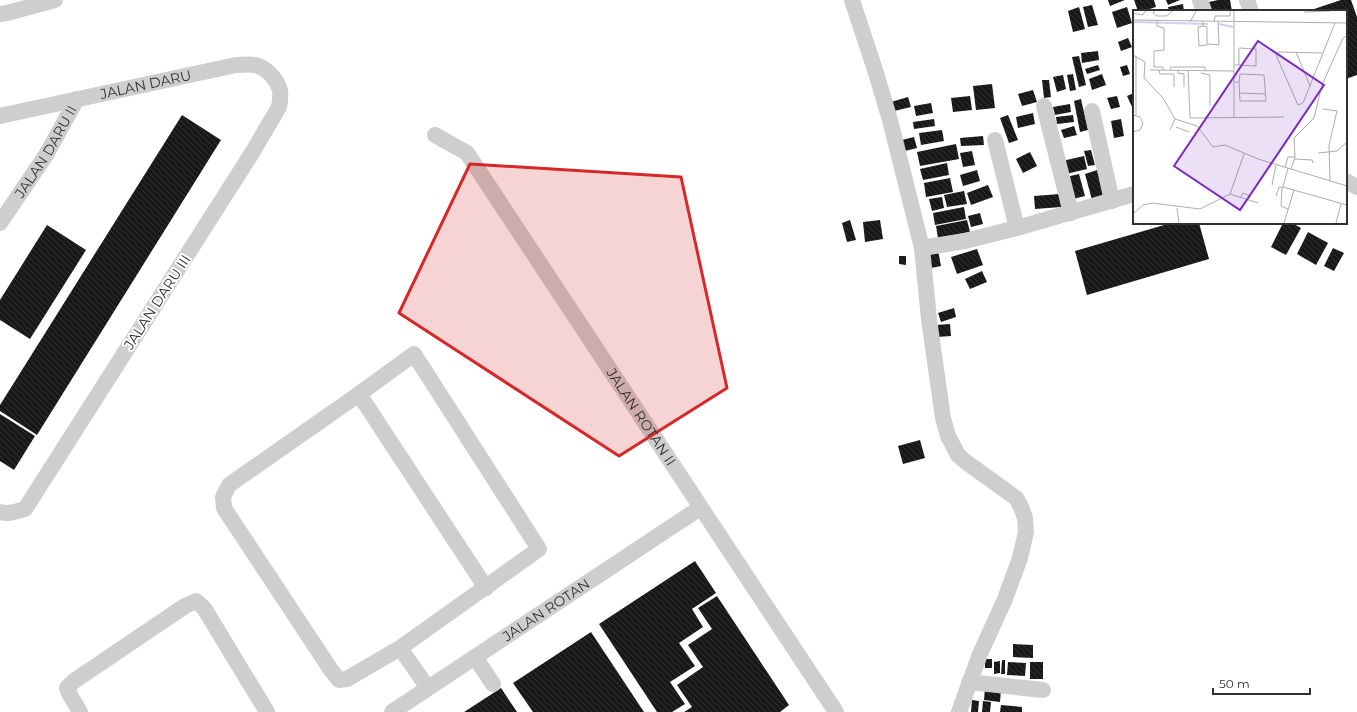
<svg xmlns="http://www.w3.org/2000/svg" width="1357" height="712" viewBox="0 0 1357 712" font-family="Montserrat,sans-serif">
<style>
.building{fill:url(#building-back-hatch)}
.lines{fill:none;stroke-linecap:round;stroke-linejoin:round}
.minor{stroke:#cecece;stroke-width:16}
.marked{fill:#d62828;fill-opacity:0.2;stroke:#d62828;stroke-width:3;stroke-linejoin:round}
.labels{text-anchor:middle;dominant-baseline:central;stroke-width:4;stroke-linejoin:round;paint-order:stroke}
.street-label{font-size:14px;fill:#313131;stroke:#fff}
.inset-river{fill:none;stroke:#dacced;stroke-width:2}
.inset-road{fill:none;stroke:#adadad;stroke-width:1}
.view{fill:#7b2cbf;fill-opacity:0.15;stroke:#7b2cbf;stroke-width:2}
.inset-edge{fill:none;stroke:#313131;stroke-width:2}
</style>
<defs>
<pattern id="building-back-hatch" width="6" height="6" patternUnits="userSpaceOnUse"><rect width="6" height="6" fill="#181818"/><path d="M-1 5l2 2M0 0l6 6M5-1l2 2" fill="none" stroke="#313131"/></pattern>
</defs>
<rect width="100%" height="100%" fill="#fff"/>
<g class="building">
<polygon points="1108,0 1125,0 1110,6"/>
<polygon points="1134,0 1154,0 1156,7 1143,11 1138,11"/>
<polygon points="1166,0 1180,0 1168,5"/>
<polygon points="1218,0 1230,0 1232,11 1205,11 1204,3"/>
<polygon points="1341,0 1351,0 1357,17 1357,75 1346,79 1346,11 1308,11"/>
<polygon points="1183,4 1184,11 1169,11 1168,7"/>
<polygon points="1092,5 1098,25 1088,27 1083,7"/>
<polygon points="1079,7 1085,29 1073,32 1068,11"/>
<polygon points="1127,7 1132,23 1117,28 1112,12"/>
<polygon points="1128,38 1132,47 1121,51 1118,42"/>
<polygon points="1098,51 1099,60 1082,63 1081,53"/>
<polygon points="1079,56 1086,85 1079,87 1072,57"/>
<polygon points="1098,65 1100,70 1087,74 1085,69"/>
<polygon points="1127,65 1130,74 1123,76 1120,67"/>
<polygon points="1073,74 1076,90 1070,91 1067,75"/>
<polygon points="1102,74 1106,85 1092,90 1089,79"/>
<polygon points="1063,75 1066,89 1057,92 1053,77"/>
<polygon points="1042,80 1049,80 1051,97 1044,98"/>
<polygon points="992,84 995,108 976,110 973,86"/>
<polygon points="1033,90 1037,102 1022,106 1018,94"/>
<polygon points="1134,93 1134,108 1133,109 1127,96"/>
<polygon points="970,96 972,110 953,112 951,98"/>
<polygon points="1117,96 1120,107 1111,109 1107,98"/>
<polygon points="908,97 911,107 894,111 891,102"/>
<polygon points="1081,99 1088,130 1080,132 1074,101"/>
<polygon points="931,103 933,113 916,116 914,106"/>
<polygon points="1070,104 1071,112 1055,115 1053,107"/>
<polygon points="1033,113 1035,124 1018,128 1016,117"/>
<polygon points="182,115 221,140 37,435 0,411 0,405"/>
<polygon points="1008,115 1018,140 1009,143 1000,118"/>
<polygon points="1073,115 1074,122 1057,124 1056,117"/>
<polygon points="934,119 935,126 914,129 913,122"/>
<polygon points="1121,119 1124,136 1114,138 1111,121"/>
<polygon points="1074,126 1077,135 1064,138 1061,130"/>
<polygon points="942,130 944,141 921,145 919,133"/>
<polygon points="983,136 984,145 961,146 960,138"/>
<polygon points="914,137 917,148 901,152 898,141"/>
<polygon points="956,144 959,159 920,166 917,152"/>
<polygon points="1091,150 1095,165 1088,166 1084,151"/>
<polygon points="972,151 975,165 963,167 960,153"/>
<polygon points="1030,152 1037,166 1023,173 1016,159"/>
<polygon points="1084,156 1087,169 1066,174 1062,161"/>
<polygon points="947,163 949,175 923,180 920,169"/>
<polygon points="1100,169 1108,195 1092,200 1085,174"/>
<polygon points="977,170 980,181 963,186 960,175"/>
<polygon points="1079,174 1085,196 1073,199 1066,177"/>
<polygon points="950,178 953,192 926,197 924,183"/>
<polygon points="988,185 993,197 971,205 967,193"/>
<polygon points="964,191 967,204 947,207 944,195"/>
<polygon points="1060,194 1061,207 1035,209 1034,196"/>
<polygon points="942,197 944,208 932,211 929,199"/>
<polygon points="964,207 966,219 935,225 933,213"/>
<polygon points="980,213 983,224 971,227 968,216"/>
<polygon points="850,220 856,240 847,242 842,223"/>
<polygon points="880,220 883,239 865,242 863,222"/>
<polygon points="967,220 970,232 938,238 936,226"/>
<polygon points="1171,223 1199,223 1209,259 1087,295 1075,251"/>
<polygon points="1283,223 1292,223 1301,228 1286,255 1271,247"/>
<polygon points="47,225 86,250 30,339 0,320 0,300"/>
<polygon points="1308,232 1328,243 1316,265 1297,254"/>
<polygon points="1333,248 1344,253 1334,271 1324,266"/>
<polygon points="977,249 983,265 957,274 951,257"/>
<polygon points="938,250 941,266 931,268 928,252"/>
<polygon points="899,256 906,256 906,265 899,264"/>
<polygon points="982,271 987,282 970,289 965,279"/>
<polygon points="954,308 956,317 941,322 938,313"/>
<polygon points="950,324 951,336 937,337 936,325"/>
<polygon points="0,414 35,436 14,470 0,461"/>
<polygon points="920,440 925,458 903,464 898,446"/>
<polygon points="695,561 716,593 692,609 703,627 679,643 695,666 670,682 685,704 672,712 657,712 599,624"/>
<polygon points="717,596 789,705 780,712 684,712 692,707 677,685 703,667 688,645 712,629 698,608"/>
<polygon points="591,632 644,712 533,712 513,683"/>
<polygon points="1013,644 1033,645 1033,658 1013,657"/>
<rect x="985" y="659" width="7" height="9"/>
<polygon points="1002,660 1005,660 1005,674 1001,674"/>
<polygon points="1000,661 1000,673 994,674 994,662"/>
<polygon points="1008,662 1026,663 1025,676 1007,675"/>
<rect x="1030" y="662" width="13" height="17"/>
<polygon points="501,688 517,712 464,712 478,703"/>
<polygon points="985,688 1001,690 1000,702 984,700"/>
<polygon points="972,700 979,701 978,712 971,712"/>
<polygon points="983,701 991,702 990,712 982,712"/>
<polygon points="1001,705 1022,707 1022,712 1000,712"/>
</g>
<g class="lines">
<g class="minor">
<polyline points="852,0 876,73 890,120 922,248 929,319 943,418 948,436 958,455 966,462 1016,498 1021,507 1025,518 1026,532 1020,558 1005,599 980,654 959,712"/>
<polyline points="1200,0 1204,11"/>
<polyline points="1247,0 1251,11"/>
<polyline points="0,14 7,13 55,0"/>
<polyline points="1044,106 1071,213"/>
<polyline points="1092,111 1112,201"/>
<path id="s1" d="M0,116L236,65C243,65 252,63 258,66C268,69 278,81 280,91C281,97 280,102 279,107L252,153L25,509C17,511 8,515 0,512"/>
<path id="s2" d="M435,135L467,153L836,712"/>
<polyline points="995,140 1017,228"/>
<polyline points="1346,181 1357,187"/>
<path id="s3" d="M0,223L46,155L77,99"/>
<polyline points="922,248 965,241 1017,228 1134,194"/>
<polyline points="359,394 486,588"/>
<polyline points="400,648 539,549 414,354 359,394 229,485 223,497 224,508 331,670 339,680 347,679 400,648 428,688"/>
<polyline points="475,657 493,684"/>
<polyline points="969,682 1043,690"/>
<polyline points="80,712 70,695 67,688 74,681 185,606 196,601 204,608 267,712"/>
<path id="s4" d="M392,712L700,508"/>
</g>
</g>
<path class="marked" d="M470,164L681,177L727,388L619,456L399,313Z"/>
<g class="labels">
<g class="street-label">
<text stroke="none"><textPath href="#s1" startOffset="149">JALAN DARU</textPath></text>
<text stroke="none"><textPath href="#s3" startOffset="85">JALAN DARU II</textPath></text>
<text transform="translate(157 302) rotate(-57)">JALAN DARU III</text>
<text stroke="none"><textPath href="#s2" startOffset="353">JALAN ROTAN II</textPath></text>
<text stroke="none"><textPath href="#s4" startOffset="185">JALAN ROTAN</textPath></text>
</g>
</g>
<g transform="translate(1133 10)">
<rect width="214" height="214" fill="#fff"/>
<path class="inset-river" d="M0,12L75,14M86,14L100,17"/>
<path class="inset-road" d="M21,1L20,3L24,6H34L39,1M171,2L197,1M0,3L9,5L13,1M0,10L214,13M24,11V16L31,18V40L21,41V57H30V60M57,12L63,1M70,12V16L65,17L66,36L74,35V17L70,16M81,12L82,6H97V1M75,34L86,35L85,12M163,42L177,76M190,43L146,42L143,45L165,95L170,93L202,13M0,45L12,52L11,68L30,88L42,109L64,116L80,137L92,135L125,149L214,176M3,46V105M101,55H106V38L123,39V56L106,55M17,60L101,61M26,60L27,64H41V77M37,60L38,57H72V61M45,60V63L51,64V77M55,60L57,108L151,107M68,63L77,65V96M101,72H106L107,64L131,65L133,91H107L106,72M107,83L132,84M190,99L204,101L196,135L197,171M0,105L7,107L10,113L7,120L0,122M101,108V1M43,117L56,122M37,120L42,109M185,143L204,141L214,132M111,144L97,184L125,193M161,149L179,150L180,153M152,157L155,147H162M155,158L150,177L214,195M158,159L162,147L161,128L181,108L189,75L210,28L214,26M139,175L143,155M149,177L148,196L155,199M143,186L146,177H150M107,188L110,183L117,186M44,198L46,213M0,204L10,195L19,193L67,199L97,184M151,213L161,180M203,213L208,194"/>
<path class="view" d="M125,31L191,75L107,200L41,156Z"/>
<rect width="214" height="214" class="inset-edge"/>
</g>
<path d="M1213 688v6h97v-6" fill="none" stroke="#313131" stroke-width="2"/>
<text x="1219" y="688" font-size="12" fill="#313131" stroke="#ffffff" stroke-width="3" paint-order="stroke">50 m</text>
</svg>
